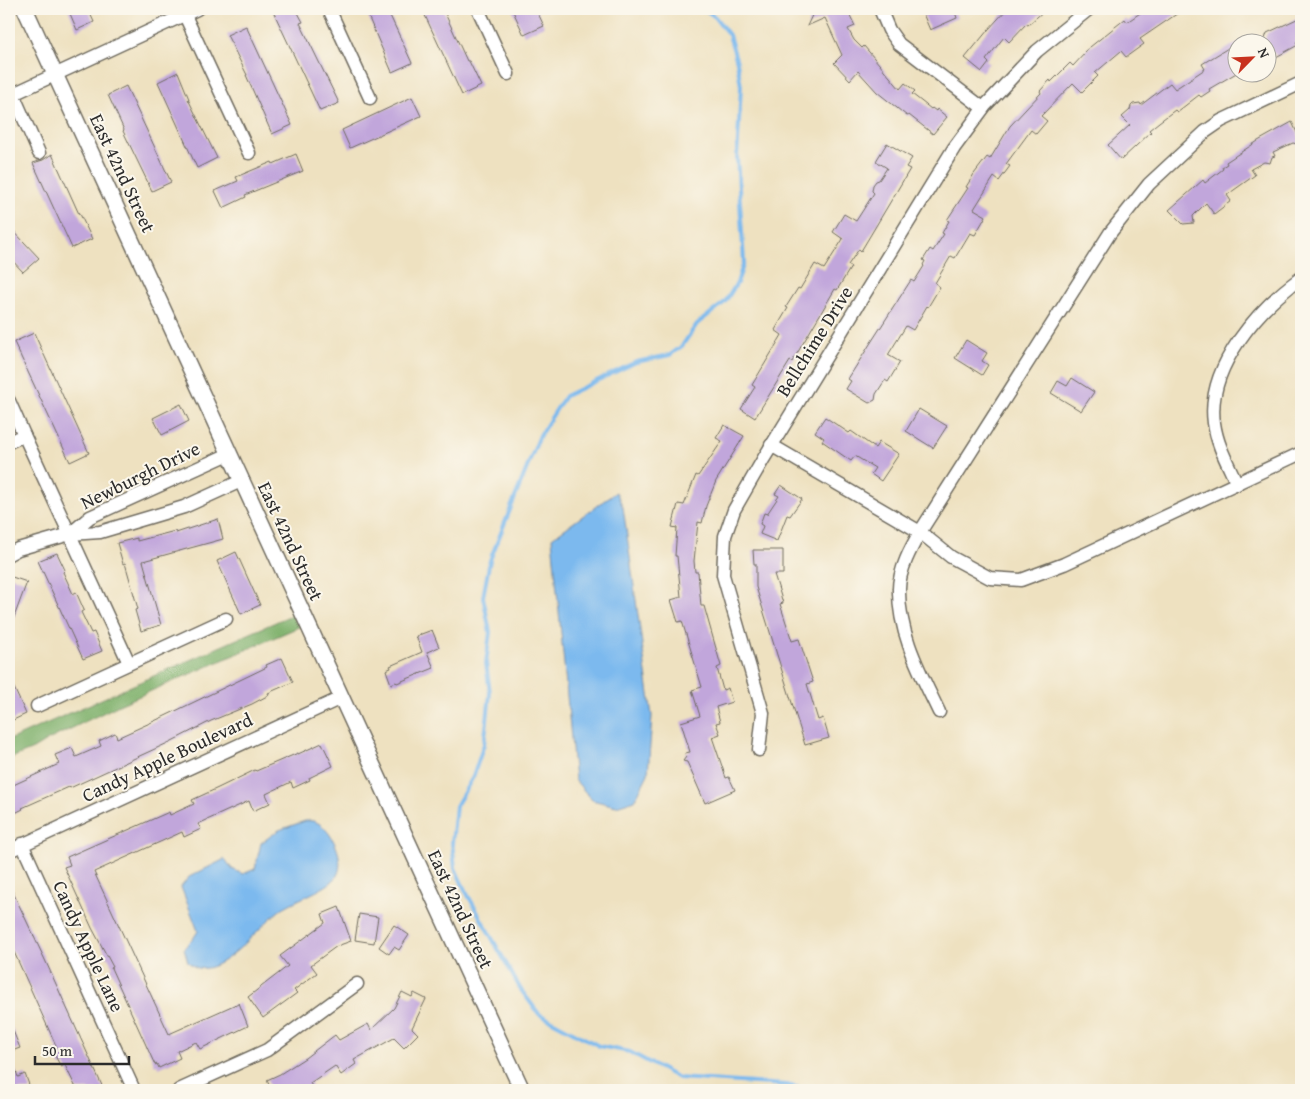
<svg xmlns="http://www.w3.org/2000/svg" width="1310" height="1099" viewBox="0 0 1310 1099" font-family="'Gentium Book Plus',serif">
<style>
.forest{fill:#7eb06b;stroke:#546e4b}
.water{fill:#7bb9ee;stroke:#53728c}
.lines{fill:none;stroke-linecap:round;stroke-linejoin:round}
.stream{stroke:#7bb9ee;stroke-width:4}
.building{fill:#c1a6db}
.minor-casing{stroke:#6f6b5f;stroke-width:15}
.tertiary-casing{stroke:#6f6b5f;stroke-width:18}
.minor{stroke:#fff;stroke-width:12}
.tertiary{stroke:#fff;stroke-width:15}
.labels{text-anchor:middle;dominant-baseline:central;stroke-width:4;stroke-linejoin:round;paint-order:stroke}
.street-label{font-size:19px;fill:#2b2b2b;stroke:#fbf7ec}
</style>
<rect width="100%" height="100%" fill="#fbf7ec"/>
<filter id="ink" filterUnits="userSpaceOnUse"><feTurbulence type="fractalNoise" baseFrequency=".02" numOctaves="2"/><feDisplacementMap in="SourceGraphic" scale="10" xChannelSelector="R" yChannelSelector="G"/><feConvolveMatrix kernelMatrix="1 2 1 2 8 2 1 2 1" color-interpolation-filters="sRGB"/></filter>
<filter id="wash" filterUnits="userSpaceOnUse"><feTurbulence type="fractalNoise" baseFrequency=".0096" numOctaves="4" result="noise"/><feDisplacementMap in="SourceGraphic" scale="20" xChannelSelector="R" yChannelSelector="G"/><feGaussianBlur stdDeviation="1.12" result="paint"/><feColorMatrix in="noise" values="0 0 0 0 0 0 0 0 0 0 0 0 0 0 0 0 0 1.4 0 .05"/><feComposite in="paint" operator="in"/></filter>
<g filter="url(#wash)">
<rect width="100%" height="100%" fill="#eee1c0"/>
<polygon class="forest" points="296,613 301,626 121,704 48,740 33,749 9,759 9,740"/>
<g class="water">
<polygon points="616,492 623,507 652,716 648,774 635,800 616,806 592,800 575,780 552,538"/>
<path d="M305,821C308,821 312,820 316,822C332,829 347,862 336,877C328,889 297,899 283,908C262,922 225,974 198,968C194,967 191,964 188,962L184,948L193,939L198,931L181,887L189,877L225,859L232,869L243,874L255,869L261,843L279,830Z"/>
</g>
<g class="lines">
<polyline class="stream" points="704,9 715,17 729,35 737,62 741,86 737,158 744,262 737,283 725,302 697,324 682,346 670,355 636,362 565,396 540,435 490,560 483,597 490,632 486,663 490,693 487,720 484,744 473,777 456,806 452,843 455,868 465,890 521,990 539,1014 599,1046 630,1052 678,1078 786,1085 810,1090"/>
</g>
<g id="blocks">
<g class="building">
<polygon points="68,9 88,9 94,22 77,30"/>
<polygon points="283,9 296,9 303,22 300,23 339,103 320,111 274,13"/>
<polygon points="365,9 387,9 412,63 392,72"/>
<polygon points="422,9 443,9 467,61 469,61 481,86 462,95"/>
<polygon points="512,9 536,9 544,26 524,35"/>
<polygon points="815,9 847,9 855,26 848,29 854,40 862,48 864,46 900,89 905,83 915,91 912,94 931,109 932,108 936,111 937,109 947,117 933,134 909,115 907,116 877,92 858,71 850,80 834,63 842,55 825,18 807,26"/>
<polygon points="921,9 950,9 955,12 957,18 930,30"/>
<polygon points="1007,9 1046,9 1028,25 1026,24 1009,42 1004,37 986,60 989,63 982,72 965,58 988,30"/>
<polygon points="1146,9 1184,9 1140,39 1144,44 1126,57 1121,51 1095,73 1098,76 1082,92 1073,83 1041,116 1047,121 1036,134 1031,130 1006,164 1010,166 999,181 994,177 974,209 986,216 975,235 970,233 955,258 951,256 935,283 940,287 928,307 927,306 913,330 906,326 888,355 900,362 888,382 885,380 876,394 875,400 869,403 846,389 851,381 848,379 870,344 911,280 914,282 924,266 923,265 925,261 923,260 930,249 933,251 944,234 942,233 949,221 947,220 968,188 966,187 974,174 987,157 990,159 1010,126 1041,93 1040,91 1050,80 1051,82 1070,63 1073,66 1086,52 1085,51 1125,19 1127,22"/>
<polygon points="1301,17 1301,40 1296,42 1298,45 1276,57 1275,53 1268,56 1268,42 1264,42 1267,33"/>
<polygon points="246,26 292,125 272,134 246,75 247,75 227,35"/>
<polygon points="1238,42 1238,72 1209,89 1210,91 1201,97 1199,95 1177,112 1175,110 1159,122 1149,130 1151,132 1121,160 1108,145 1130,125 1122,117 1130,110 1131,106 1133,104 1140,103 1141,105 1170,83 1175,89 1205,69 1202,64"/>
<polygon points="178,72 189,99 188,99 217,158 197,168 158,82"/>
<polygon points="126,86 171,182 152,191 123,131 124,130 108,95"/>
<polygon points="412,97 421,116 350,148 342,130"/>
<polygon points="1292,122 1301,141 1301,145 1293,143 1273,152 1275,156 1272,157 1270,163 1264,162 1251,169 1255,175 1227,195 1231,201 1214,214 1206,203 1193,216 1194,223 1183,224 1169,210 1203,180 1205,183 1223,169 1222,167 1227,164 1226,162 1258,141"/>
<polygon points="887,143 912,158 906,167 910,169 861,251 859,249 848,265 851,267 837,290 835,289 792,362 790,361 755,418 741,409 755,387 752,385 782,335 775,330 788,308 786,307 798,288 800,289 815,264 824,269 843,239 833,232 844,214 856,221 874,193 872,191 873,185 876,181 879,180 887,168 876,161"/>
<polygon points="52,154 79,214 80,214 92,239 72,248 33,163 43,160"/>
<polygon points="296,154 303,171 245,195 246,197 223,208 215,191 238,181 236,177 272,162 273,164"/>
<polygon points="9,226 39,258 23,272 9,257"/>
<polygon points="34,333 89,453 70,462 14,342"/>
<polygon points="966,340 987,353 982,361 988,365 982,375 955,358"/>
<polygon points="1072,378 1094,392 1081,411 1051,393 1058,381 1067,386"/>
<polygon points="181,404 189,421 162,435 153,418"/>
<polygon points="919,409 947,426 933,448 906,431"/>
<polygon points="825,417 849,433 851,431 875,448 879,442 899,454 881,481 871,474 875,468 855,456 851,461 822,441 824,438 815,432"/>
<polygon points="724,425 744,436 716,481 706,506 702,523 698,522 694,561 695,572 698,572 701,606 704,606 721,666 717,668 723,690 728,688 732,702 716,707 720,722 716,723 720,734 712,737 726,778 729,777 735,790 705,803 687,762 683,761 686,757 685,753 690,752 681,722 700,716 692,690 702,687 682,621 678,622 671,600 681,597 677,556 675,556 677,528 672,527 678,504 684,505 696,475 698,476 722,441 716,438"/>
<polygon points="781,485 802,499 790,516 787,515 777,541 760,534 763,526 760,524 764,513 767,514 779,496 775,494"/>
<polygon points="218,519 223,539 143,561 161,625 141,631 135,610 138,609 125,563 123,564 117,543 137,538 137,541 175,531 176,533"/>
<polygon points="753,550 783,550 783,574 774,574 783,603 780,604 792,641 799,639 813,682 807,684 818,720 823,718 829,738 805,745 756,587 756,564 754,564"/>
<polygon points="236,552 260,605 241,614 217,561"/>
<polygon points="57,553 65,570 63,572 73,594 76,592 84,610 81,612 91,633 94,632 102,651 83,659 38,561"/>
<polygon points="9,576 27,582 10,628 9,628"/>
<polygon points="432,630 439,647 427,652 434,668 397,683 396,682 391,684 386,670 391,668 390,666 422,652 416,636"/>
<polygon points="282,658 293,682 268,693 269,695 252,704 211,721 170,742 70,788 69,787 22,808 23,809 9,816 9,787 59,764 55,755 72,748 76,757 101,746 99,741 115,733 117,738 163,717 267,667 266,665"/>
<polygon points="9,677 26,714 9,722"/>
<polygon points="322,743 333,766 309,778 310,780 293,788 291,782 266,794 270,803 253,811 249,801 198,824 201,829 184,837 182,832 94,872 169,1034 234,1005 235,1006 239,1003 248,1026 200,1049 196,1042 177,1051 180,1058 159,1068 157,1064 155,1065 111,968 113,967 92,928 64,867 70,865 67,857 169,812 170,815 194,804 192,800 218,788 255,770 256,771 298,753 298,754"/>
<polygon points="9,884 46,962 104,1090 77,1090 65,1065 61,1067 53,1052 58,1050 14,952 12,952 9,945"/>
<polygon points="339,907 351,941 337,946 311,965 317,973 294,990 297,993 263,1018 248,997 288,966 280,956 325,923 322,914"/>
<polygon points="359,914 378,917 374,943 355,940"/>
<polygon points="394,925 409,935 399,950 394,947 389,954 379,947"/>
<polygon points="402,992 412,997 414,993 426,999 412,1028 418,1034 404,1048 394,1038 354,1060 356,1064 341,1075 335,1066 310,1083 314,1090 271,1090 267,1080 280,1074 305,1058 335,1035 339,1040 368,1024 371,1030 394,1008"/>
<polygon points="9,1021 20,1048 9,1052"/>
<polygon points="10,1053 18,1077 25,1074 31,1090 9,1090 9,1054"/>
</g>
</g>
</g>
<g filter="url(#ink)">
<use href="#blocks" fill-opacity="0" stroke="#6f6b5f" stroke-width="1"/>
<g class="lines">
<defs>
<g id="minor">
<polyline points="182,9 249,153"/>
<polyline points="329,9 370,98"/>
<polyline points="478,9 508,74"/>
<polyline points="880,9 889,30 899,44 983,108"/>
<polyline points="13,94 39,153"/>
<polyline points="9,96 197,9"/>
<polyline points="9,401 24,435 9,442"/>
<polyline points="24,435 129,663"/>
<polyline points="771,445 920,532 1110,233 1149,184 1205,132 1221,121 1301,83"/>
<path d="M1237,484C1228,464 1217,445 1214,423C1206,367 1259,308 1301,278"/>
<polyline points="70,534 100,532 184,507 241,481"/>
<polyline points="9,554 18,549 70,534 90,517 229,454"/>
<polyline points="37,706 226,619"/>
<path d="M939,712C921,674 898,633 899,589C899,570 911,548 920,532L951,557L990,578L1021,580L1064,564L1301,453"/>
<polyline points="759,750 763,713 723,575 725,536 734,510 764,458 954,148 985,106 1037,51 1089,9"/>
<polyline points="22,844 134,1090"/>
<polyline points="9,851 341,698"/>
<polyline points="179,1090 267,1050 357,984"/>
</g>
<polyline id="tertiary" points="25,9 522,1090"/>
</defs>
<use href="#minor" class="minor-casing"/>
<use href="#tertiary" class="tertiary-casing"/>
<use href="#minor" class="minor"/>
<use href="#tertiary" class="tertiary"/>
</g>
</g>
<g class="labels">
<g class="street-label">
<text transform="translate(123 173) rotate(65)">East 42nd Street</text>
<text transform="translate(814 341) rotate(-58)">Bellchime Drive</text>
<text transform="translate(140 475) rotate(-26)">Newburgh Drive</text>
<text transform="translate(291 541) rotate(65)">East 42nd Street</text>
<text transform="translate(167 757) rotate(-25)">Candy Apple Boulevard</text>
<text transform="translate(461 909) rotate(65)">East 42nd Street</text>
<text transform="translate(89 946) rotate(65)">Candy Apple Lane</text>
</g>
</g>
<rect width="1310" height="1099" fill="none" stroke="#fbf7ec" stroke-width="30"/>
<g transform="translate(1252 58) rotate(66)"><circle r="24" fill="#fbf7ec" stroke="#a8a59f"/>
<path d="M0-4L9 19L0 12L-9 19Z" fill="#c8321e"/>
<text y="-8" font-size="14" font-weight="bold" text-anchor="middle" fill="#2b2b2b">N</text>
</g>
<path d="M35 1056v8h94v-8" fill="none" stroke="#2b2b2b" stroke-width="2.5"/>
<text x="42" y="1056" font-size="15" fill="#2b2b2b" stroke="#fbf7ec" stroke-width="4" paint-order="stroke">50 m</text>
</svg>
